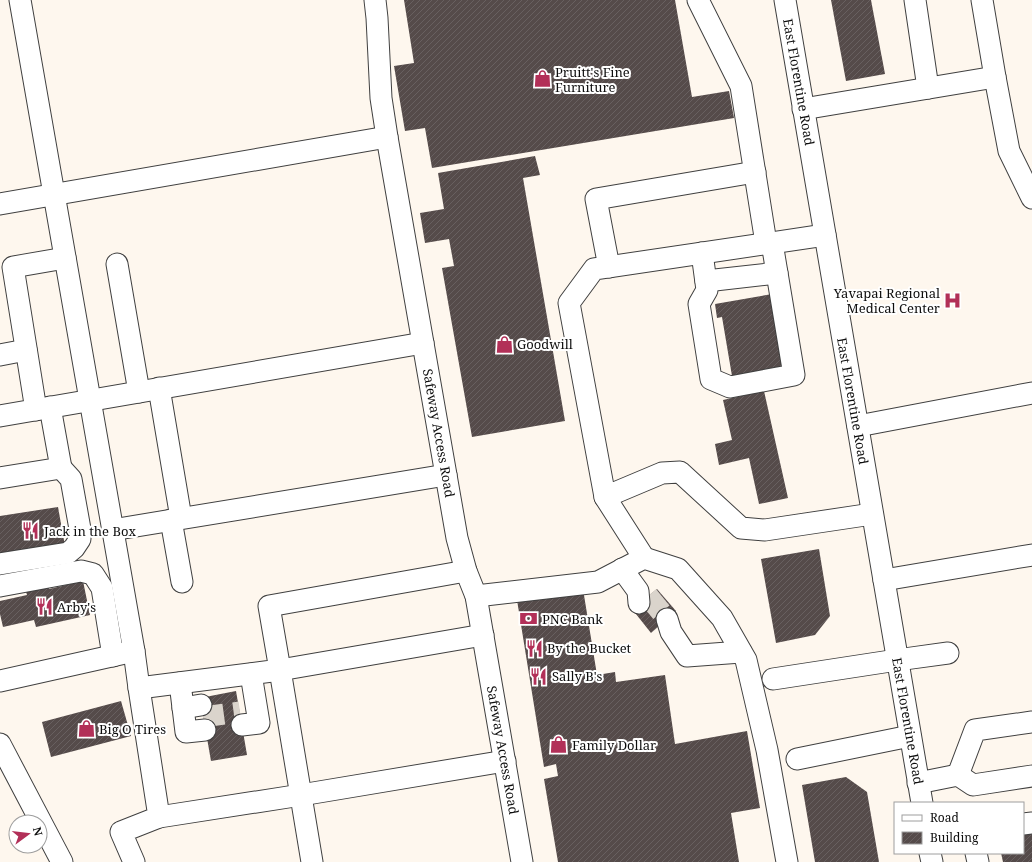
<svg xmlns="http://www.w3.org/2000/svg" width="1032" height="862" viewBox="0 0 1032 862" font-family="'Noto Serif',serif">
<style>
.building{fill:url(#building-hatch)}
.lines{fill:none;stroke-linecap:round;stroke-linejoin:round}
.minor-tunnel{stroke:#dad4cc;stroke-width:21;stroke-dasharray:21 10;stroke-linecap:butt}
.minor-casing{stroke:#404040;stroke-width:23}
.minor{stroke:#fff;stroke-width:21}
.labels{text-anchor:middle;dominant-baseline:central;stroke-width:4;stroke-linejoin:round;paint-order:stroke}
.poi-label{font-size:13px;fill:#0d0d0d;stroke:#fff;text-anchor:start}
.street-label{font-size:13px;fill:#0d0d0d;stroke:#fff}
</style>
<defs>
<pattern id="building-hatch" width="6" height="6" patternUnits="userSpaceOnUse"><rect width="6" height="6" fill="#554b4a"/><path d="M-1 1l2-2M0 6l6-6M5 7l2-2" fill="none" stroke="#686060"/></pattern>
</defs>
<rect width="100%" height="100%" fill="#fef7ee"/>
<g class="building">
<polygon points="404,0 675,0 692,97 729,91 734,118 432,168 425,128 405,131 394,66 414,63"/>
<polygon points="831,0 871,0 885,74 846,81"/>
<polygon points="535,156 540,175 523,178 565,421 472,437 442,268 454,266 449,239 425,243 420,213 444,209 438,173"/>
<polygon points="778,293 784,368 732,376 722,317 717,318 715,304"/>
<polygon points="764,391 788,498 759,504 749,458 719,465 715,444 732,440 723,400"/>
<polygon points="58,507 65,546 0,557 0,516"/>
<polygon points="819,549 830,616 815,635 776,643 761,559"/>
<polygon points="83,581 90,615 36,627 34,620 3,627 0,614 0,601 27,595 25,588 47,583 49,589"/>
<polygon points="583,589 597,675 615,672 616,682 665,675 675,744 747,731 760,808 731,813 739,862 558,862 544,779 558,776 556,764 544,767 517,600"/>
<polygon points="657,589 676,611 651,633 632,609"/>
<polygon points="236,691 247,755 211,761 200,698"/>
<polygon points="121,701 131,736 51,757 42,722"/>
<polygon points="846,777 867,792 879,862 815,862 802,785"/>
<polygon points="1032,831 1032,862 1003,862 1001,853 1023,853 1023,832"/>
</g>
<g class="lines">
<g class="minor-tunnel">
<polyline points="648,596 667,619"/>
<polyline points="203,717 240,712"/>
</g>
<defs>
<g id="minor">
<polyline points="375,0 377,18 381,98 387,137 457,538 466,571 476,596 522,862"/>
<polyline points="698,0 741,86 766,243"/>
<polyline points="785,0 922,803"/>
<polyline points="915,0 928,88"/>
<polyline points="995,77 1009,151 1032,198"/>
<polyline points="803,109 995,77 982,0"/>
<polyline points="0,204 387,137"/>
<polyline points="702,253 707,290 699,304 711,379 730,387 794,375 772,243"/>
<polyline points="117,264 139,392"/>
<polyline points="609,267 596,199 755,172"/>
<polyline points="706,281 777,273"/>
<polyline points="0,355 26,350"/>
<polyline points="159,388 181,518"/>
<polyline points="36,410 13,267 65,258"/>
<polyline points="0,416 423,343"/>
<polyline points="858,426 1032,393"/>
<polyline points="0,478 61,468 50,407"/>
<polyline points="605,497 662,473 680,472 741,528 765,530 872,514"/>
<polyline points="171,520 182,582"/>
<polyline points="112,530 446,475"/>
<polyline points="644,558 605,497 569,303 594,269 825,235"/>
<polyline points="0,564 68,553 74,548 80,539 80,529 71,479 61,468"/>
<polyline points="622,569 638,591 639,603"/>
<polyline points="884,580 1032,555"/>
<polyline points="0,586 81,571 93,574 102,588 113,656"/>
<polyline points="476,596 598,582 644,558 678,569 722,618 746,660 767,750 787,862"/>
<polyline points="667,619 671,632 687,656 741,652"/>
<polyline points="134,651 139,688 280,670 269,606 466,571"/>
<polyline points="773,679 897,660 948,653"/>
<polyline points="0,681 134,651 20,0"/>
<polyline points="180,683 186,732 205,730"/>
<polyline points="183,708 201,705"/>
<polyline points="242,725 259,723 251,674"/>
<polyline points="0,744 62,862"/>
<polyline points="797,759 910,736"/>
<polyline points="958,775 975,730 1032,722"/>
<polyline points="918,783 958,775 973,785 1032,776"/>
<polyline points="159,817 301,795 505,761"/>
<polyline points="1023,824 1032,823"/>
<polyline points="930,853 932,862"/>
<polyline points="976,853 978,862"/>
<polyline points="134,862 121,832 159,817 139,688"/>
<polyline points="312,862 280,670 483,635"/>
</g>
</defs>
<use href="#minor" class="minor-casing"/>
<use href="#minor" class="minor"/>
</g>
<defs>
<symbol id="shop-bare" viewBox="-9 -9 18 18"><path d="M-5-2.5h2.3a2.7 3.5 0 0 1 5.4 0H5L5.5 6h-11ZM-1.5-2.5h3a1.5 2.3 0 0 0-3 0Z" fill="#b23058" stroke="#fff" stroke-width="2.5" paint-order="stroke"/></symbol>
<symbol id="hospital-bare" viewBox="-9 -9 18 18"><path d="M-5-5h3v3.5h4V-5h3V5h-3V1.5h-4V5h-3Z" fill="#b23058" stroke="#fff" stroke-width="2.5" paint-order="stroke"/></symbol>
<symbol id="restaurant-bare" viewBox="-9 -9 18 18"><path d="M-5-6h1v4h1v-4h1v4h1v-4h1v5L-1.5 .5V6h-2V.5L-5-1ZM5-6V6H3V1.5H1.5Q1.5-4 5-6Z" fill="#b23058" stroke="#fff" stroke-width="2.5" paint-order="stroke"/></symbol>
<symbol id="bank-bare" viewBox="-9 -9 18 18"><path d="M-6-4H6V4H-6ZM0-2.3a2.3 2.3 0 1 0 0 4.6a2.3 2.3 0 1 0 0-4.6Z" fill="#b23058" stroke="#fff" stroke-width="2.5" paint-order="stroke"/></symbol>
</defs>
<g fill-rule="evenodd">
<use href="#shop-bare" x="530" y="66" width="25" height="25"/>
<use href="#hospital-bare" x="940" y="288" width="25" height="25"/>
<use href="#shop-bare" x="492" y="332" width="25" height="25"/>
<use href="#restaurant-bare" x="18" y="518" width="25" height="25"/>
<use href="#restaurant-bare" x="32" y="594" width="25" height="25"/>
<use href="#bank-bare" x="516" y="606" width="25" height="25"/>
<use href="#restaurant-bare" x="522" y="636" width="25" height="25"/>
<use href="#restaurant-bare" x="526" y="664" width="25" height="25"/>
<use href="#shop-bare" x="74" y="716" width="25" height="25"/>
<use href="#shop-bare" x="546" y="732" width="25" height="25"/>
</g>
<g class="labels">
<g class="poi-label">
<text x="555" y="72">Pruitt's Fine<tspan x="555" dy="15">Furniture</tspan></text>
<text x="940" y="293" text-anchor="end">Yavapai Regional<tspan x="940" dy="15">Medical Center</tspan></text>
<text x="517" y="344">Goodwill</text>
<text x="44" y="531">Jack in the Box</text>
<text x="57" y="607">Arby's</text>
<text x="542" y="619">PNC Bank</text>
<text x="547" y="648">By the Bucket</text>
<text x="552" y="676">Sally B's</text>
<text x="99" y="729">Big O Tires</text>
<text x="572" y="745">Family Dollar</text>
</g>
<g class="street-label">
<text transform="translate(799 82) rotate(80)">East Florentine Road</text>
<text transform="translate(853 401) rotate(80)">East Florentine Road</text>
<text transform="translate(439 433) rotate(80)">Safeway Access Road</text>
<text transform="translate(908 721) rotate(80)">East Florentine Road</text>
<text transform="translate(503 750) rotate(80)">Safeway Access Road</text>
</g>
</g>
<rect x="894" y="802" width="130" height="52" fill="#ffffff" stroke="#9e9e9e"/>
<rect x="902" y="815" width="20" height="6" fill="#ffffff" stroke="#9e9e9e"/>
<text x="930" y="822" font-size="12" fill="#0d0d0d">Road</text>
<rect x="902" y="832" width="20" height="12" fill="url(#building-hatch)" stroke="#9e9e9e"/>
<text x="930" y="842" font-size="12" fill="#0d0d0d">Building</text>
<g transform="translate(28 834) rotate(75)"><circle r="19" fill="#ffffff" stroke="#9e9e9e"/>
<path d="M0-3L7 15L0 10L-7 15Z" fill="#b23058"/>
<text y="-6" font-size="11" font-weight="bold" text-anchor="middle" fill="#0d0d0d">N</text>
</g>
</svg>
